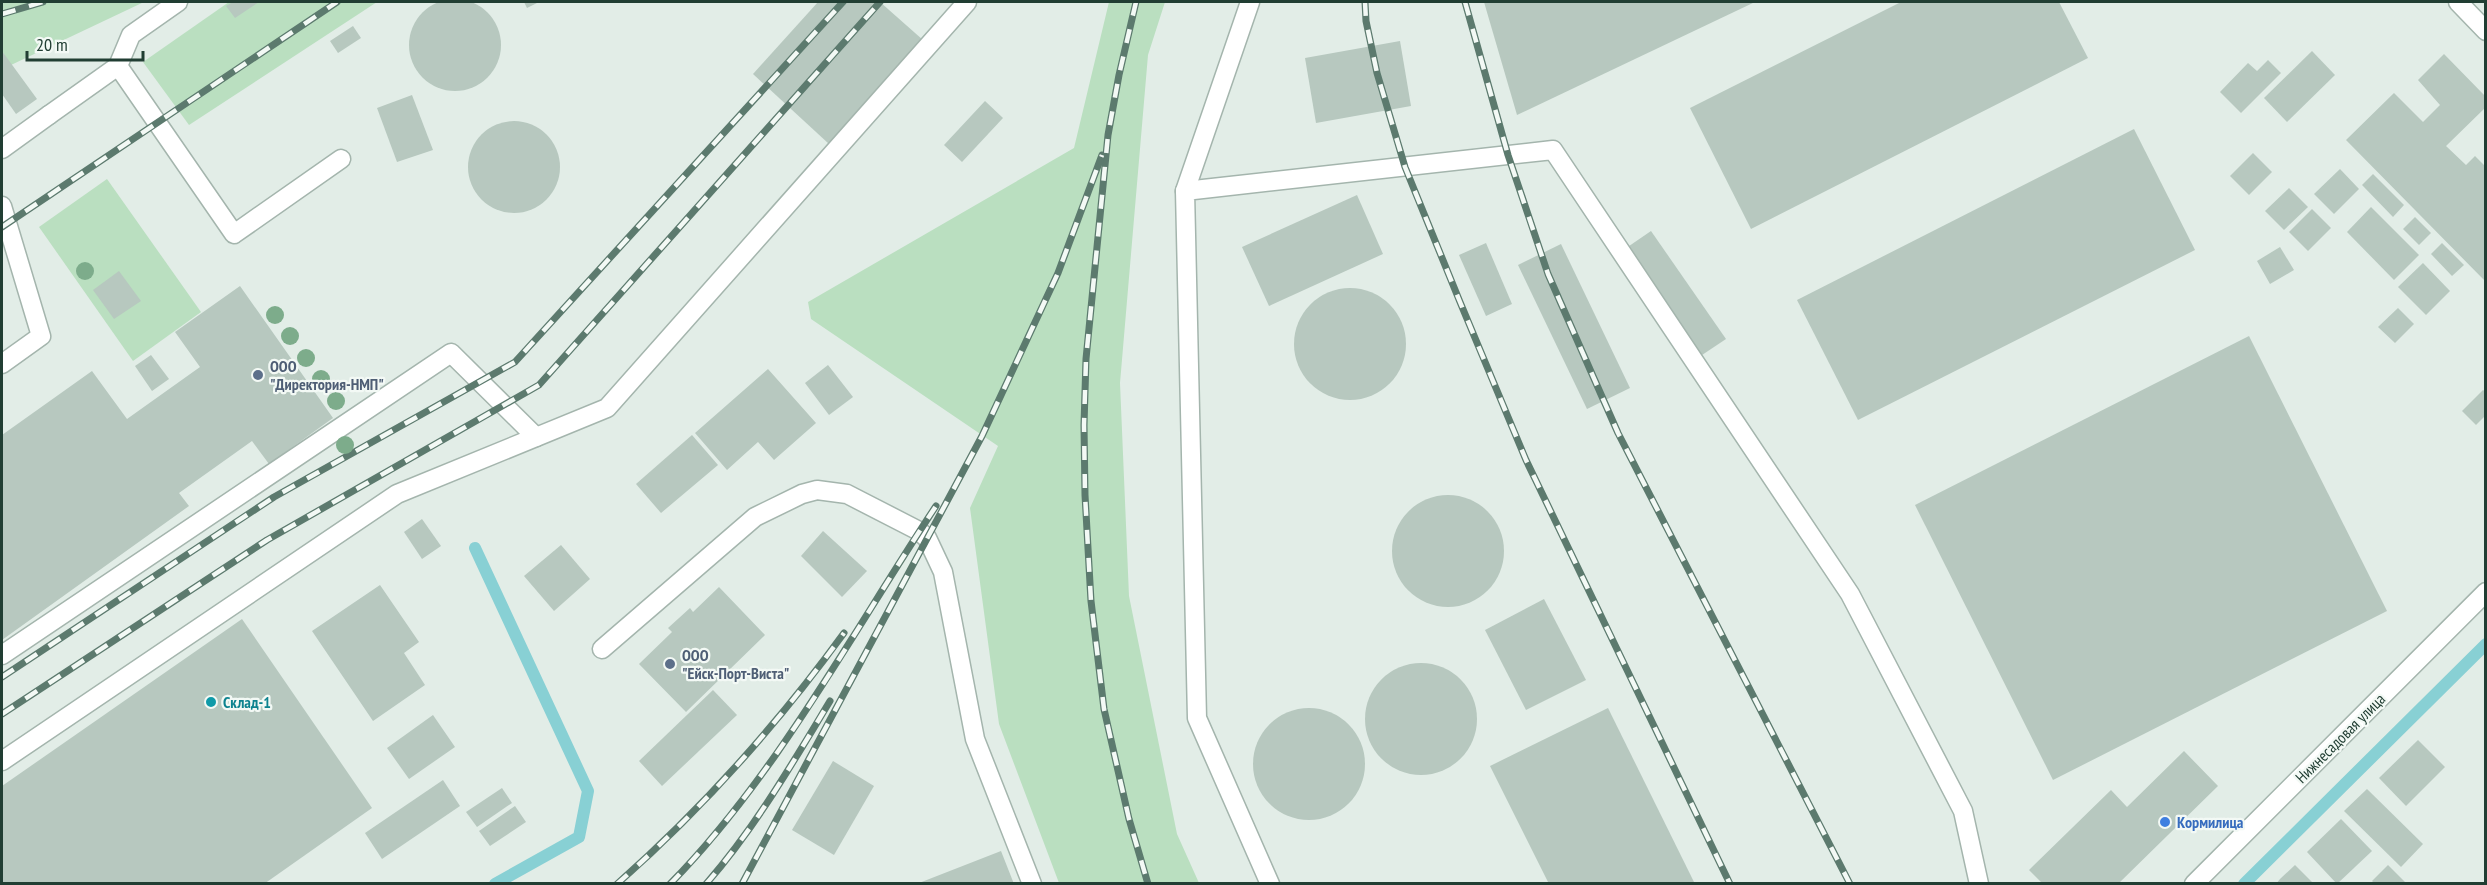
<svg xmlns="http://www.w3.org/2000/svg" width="2487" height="885" viewBox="0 0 2487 885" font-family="'PT Sans Narrow',sans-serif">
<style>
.green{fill:#badfc0}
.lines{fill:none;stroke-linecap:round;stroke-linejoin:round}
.stream{stroke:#88d0d4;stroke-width:12}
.building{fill:#b7c8bf}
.service-casing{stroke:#a4b5ad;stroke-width:21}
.minor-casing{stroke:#a4b5ad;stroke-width:21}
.tertiary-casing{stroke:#a4b5ad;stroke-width:21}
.service{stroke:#fff;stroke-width:18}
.minor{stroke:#fff;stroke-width:18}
.tertiary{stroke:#fff;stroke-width:18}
.rail-casing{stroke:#5c7a6e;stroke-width:7}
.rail{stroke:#f3f9f5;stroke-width:4.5;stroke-dasharray:14;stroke-linecap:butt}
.tree{fill:#7dac8b}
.service-dot{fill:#5c6f8a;stroke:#f3f9f5;stroke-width:2}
.culture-dot{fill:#0f9aa8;stroke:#f3f9f5;stroke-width:2}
.shop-dot{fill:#3f7fe0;stroke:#f3f9f5;stroke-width:2}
.labels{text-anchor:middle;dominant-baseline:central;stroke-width:4.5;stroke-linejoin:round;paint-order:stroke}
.service-label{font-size:16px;font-weight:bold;fill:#4e5e75;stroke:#f3f9f5;text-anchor:start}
.culture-label{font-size:16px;font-weight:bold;fill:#0d838f;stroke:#f3f9f5;text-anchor:start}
.street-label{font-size:16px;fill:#213e33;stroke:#f3f9f5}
.shop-label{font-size:16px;font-weight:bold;fill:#366cbe;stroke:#f3f9f5;text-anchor:start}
</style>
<rect width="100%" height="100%" fill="#e2ede7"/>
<g class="green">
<polygon points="2,2 144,2 11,65 2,51"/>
<polygon points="229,2 377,2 189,125 143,62"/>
<polygon points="1109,2 1165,2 1148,55 1120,383 1129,596 1177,834 1199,883 1059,883 999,724 970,508 998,446 811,319 808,302 1074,148"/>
<polygon points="107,179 201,312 133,361 39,227"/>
</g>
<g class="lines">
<g class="stream">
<polyline points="475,548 588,791 579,837 495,884"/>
<polyline points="2244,884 2486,644"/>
</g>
</g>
<g class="building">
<circle cx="455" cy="45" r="46"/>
<polygon points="233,2 259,2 235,18 226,6"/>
<polygon points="524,2 539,2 527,8"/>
<polygon points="818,2 880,2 923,40 829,144 753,74"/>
<polygon points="1484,2 1755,2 1517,115"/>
<polygon points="1901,2 2059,2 2088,58 1751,229 1690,108"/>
<polygon points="353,26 361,38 338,53 330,41"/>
<polygon points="1400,41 1411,106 1316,123 1305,58"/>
<polygon points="2,51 37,99 16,114 2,94"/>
<polygon points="2312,51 2335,75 2287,122 2264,98"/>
<polygon points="2444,54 2486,97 2486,107 2446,146 2466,165 2475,156 2486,167 2484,184 2486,186 2486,282 2346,140 2394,93 2423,122 2440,105 2418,80"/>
<polygon points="2268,60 2281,73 2241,113 2220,92 2248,63 2257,71"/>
<polygon points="412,95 433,150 397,162 377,108"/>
<polygon points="985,101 1003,118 962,162 944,145"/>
<circle cx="514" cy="167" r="46"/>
<polygon points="2134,129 2195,250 1858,420 1797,300"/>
<polygon points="2253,153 2272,172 2249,195 2230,176"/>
<polygon points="2340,169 2359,189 2334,214 2314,194"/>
<polygon points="2373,174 2404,205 2393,217 2362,185"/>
<polygon points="2289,188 2308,207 2284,230 2265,211"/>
<polygon points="1357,195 1383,254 1269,306 1242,247"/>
<polygon points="2371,207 2419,255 2394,280 2347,232"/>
<polygon points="2312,209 2331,228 2308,251 2289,232"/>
<polygon points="2415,217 2431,233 2419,245 2403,229"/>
<polygon points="1651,231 1726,339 1690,363 1616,255"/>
<polygon points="1486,243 1512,304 1486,316 1459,255"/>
<polygon points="2442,243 2464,265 2452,276 2431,254"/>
<polygon points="1561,244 1630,388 1587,409 1518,265"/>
<polygon points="2280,247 2294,270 2270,284 2257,261"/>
<polygon points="2423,263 2450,291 2426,315 2398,287"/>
<polygon points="119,271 141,301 114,319 93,290"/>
<polygon points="240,286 333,418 269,464 252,441 179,493 189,506 2,640 2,435 92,371 127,419 200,367 175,332"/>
<circle cx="1350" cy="344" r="56"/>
<polygon points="2398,308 2414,324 2395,343 2378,327"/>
<polygon points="2249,336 2387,611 2053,780 1915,505"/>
<polygon points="151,355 169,379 152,391 135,366"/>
<polygon points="828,365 853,397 829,415 805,383"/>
<polygon points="768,369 816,423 774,460 758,442 727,470 695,433"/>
<polygon points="2483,390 2486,392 2486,415 2476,425 2462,411"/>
<polygon points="692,435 718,465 661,513 636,484"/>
<circle cx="1448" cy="551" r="56"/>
<polygon points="422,519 441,546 422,559 404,532"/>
<polygon points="823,531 867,571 842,597 801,556"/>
<polygon points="561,545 590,579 554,611 524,576"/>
<polygon points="380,585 419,642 404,653 425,685 373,721 312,631"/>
<polygon points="719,587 765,635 686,712 639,664 672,632 668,628 690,608 693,612"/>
<polygon points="1544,599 1586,680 1526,710 1485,630"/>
<polygon points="242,619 372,808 264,884 2,884 2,786"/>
<circle cx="1421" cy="719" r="56"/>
<polygon points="713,690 737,715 662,786 639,761"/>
<polygon points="1608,708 1695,884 1549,884 1490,766"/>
<circle cx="1309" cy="764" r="56"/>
<polygon points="433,715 455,747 409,779 387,748"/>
<polygon points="2418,740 2445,767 2406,806 2379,778"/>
<polygon points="2184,751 2218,786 2118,884 2043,884 2029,870 2111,790 2127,807"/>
<polygon points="833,761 874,786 834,855 792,830"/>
<polygon points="443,780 460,806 382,859 365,833"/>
<polygon points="502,788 512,803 477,827 466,812"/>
<polygon points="2367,789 2423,844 2401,867 2344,811"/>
<polygon points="515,806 526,822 490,846 479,831"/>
<polygon points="2341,819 2372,851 2337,884 2307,852"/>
<polygon points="1001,851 1014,884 919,884 919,883"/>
<polygon points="2295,865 2314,884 2276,884 2280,879"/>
<polygon points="2388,865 2407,884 2375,884 2372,881"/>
</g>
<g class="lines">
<defs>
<g id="service">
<polyline points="118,66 234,234 341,159"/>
<polyline points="2,149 49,115"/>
<polyline points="1185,191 1250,2"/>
<polyline points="2,206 41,336 2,364"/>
<polyline points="602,649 755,517 802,494 817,490 847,494 919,531 927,538 943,572 975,739 1032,884"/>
<polyline points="2,655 451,353 536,437"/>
<polyline points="2,761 397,494 607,408 967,2"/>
<polyline points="1270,884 1197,718 1185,191 1553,150 1850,594 1963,811 1979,884"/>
</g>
<g id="minor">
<polyline points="2458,2 2486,31"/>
<polyline points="49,115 118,66 131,35 178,2"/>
</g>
<polyline id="tertiary" points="2194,884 2486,592"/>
</defs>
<use href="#service" class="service-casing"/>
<use href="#minor" class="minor-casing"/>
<use href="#tertiary" class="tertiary-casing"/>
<use href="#service" class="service"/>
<use href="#minor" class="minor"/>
<use href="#tertiary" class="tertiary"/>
<defs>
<g id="rail">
<polyline points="1136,2 1119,75 1108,135 1086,359 1084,425 1085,495 1091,601 1104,709 1129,819 1148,884"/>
<polyline points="1365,2 1366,21 1377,73 1405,167 1460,302 1526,460 1730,884"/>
<polyline points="1465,2 1508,155 1548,274 1618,433 1850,884"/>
<polyline points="2,14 43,2"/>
<polyline points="2,227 337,2"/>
<polyline points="2,677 274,497 515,362 843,2"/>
<polyline points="2,714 267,540 539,385 880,2"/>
<path d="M617,884C702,809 777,725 844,633"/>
<path d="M670,884C777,775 852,633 936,506"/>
<path d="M706,884C755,828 792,764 830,701"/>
<polyline points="742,884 982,436 1058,273 1102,155"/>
</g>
</defs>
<use href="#rail" class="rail-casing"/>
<use href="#rail" class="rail"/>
</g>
<g class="tree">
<circle cx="85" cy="271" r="9"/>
<circle cx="275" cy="315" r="9"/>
<circle cx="290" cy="336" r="9"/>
<circle cx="306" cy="358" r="9"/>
<circle cx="321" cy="379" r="9"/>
<circle cx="336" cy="401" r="9"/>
<circle cx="345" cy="445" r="9"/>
</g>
<g class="service-dot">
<circle cx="258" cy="375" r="6"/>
<circle cx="670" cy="664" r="6"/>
</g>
<circle class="culture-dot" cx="211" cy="702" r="6"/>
<circle class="shop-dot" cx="2165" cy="822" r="6"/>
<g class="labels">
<g class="service-label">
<text x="270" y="366">ООО<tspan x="270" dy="18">"Директория-НМП"</tspan></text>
<text x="682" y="655">ООО<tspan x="682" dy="18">"Ейск-Порт-Виста"</tspan></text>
</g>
<g class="culture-label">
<text x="223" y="702">Склад-1</text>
</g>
<g class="street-label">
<text transform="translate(2340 738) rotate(-45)">Нижнесадовая улица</text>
</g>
<g class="shop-label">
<text x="2177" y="822">Кормилица</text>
</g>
</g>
<rect width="2487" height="885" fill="none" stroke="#213e33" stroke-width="6"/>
<path d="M27 51v9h116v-9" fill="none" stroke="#213e33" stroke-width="3"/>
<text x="36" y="51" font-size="18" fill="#213e33" stroke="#f3f9f5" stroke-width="4.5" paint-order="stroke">20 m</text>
</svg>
